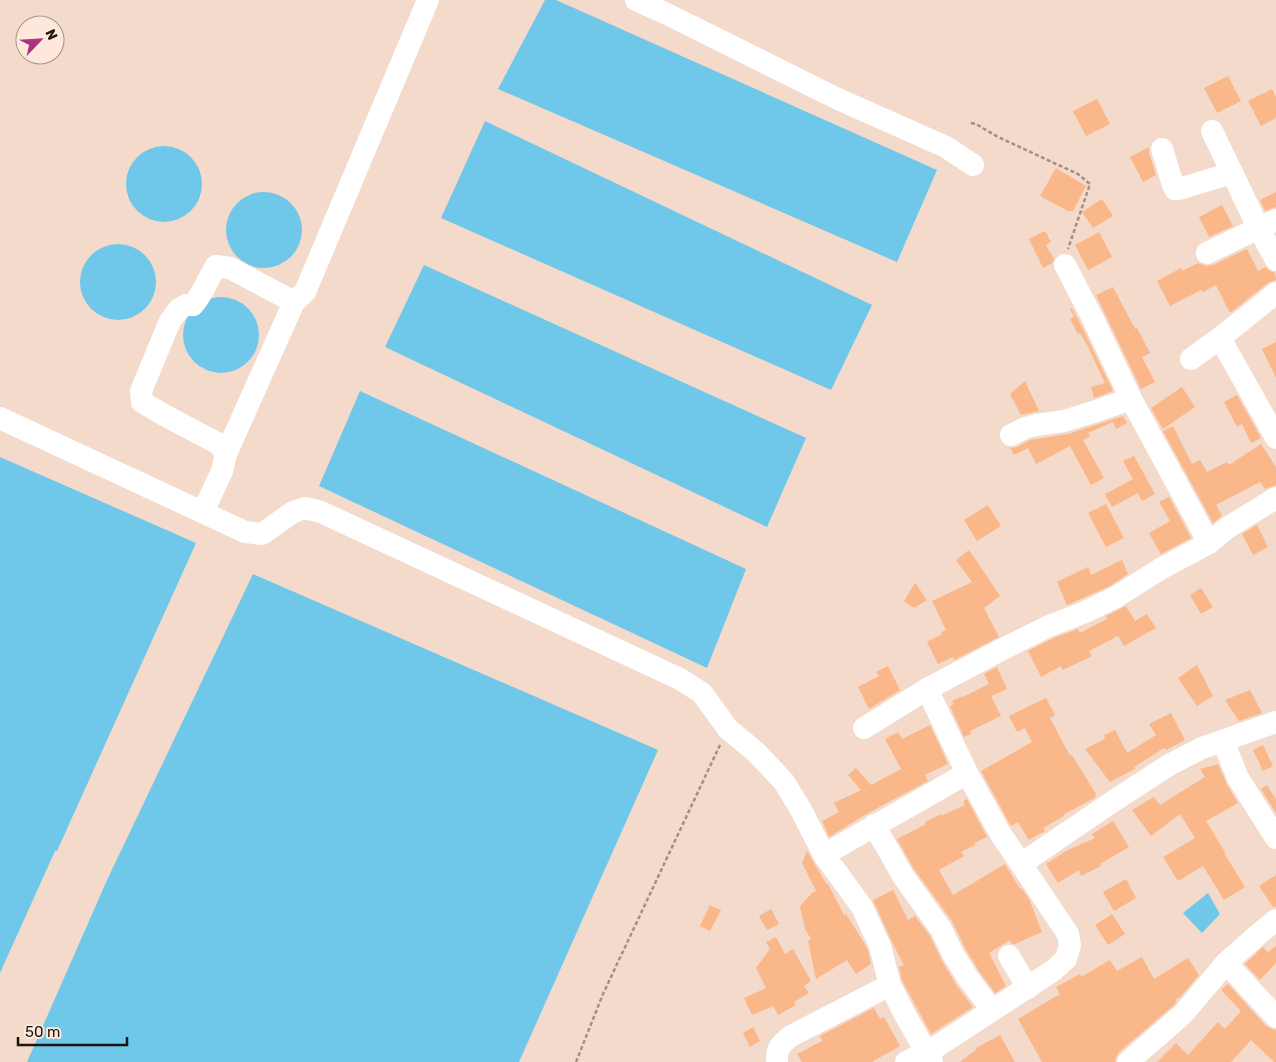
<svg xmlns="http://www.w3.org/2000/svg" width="1276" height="1062" viewBox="0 0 1276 1062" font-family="Rubik,sans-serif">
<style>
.water{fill:#6fc7ea}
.building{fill:#fab78a}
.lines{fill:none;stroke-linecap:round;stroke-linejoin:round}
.path{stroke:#a39084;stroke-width:2.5;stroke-dasharray:4 2.5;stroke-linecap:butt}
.minor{stroke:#fff;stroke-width:22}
</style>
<rect width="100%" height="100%" fill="#f4daca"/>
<g class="water">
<polygon points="545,0 556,0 937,170 897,262 498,89"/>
<polygon points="485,121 872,305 831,390 441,218"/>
<circle cx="164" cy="184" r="38"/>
<circle cx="264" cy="230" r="38"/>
<circle cx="118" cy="282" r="38"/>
<polygon points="424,265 806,438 767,527 385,347"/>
<circle cx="221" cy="335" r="38"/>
<polygon points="360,391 746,569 707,668 319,486"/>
<polygon points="0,457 196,543 57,851 55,851 0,973"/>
<polygon points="253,574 658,750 519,1062 27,1062 108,878"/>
<polygon points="1208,893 1220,914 1202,933 1183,913"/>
</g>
<g class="building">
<polygon points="1228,76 1241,101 1217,113 1204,88"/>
<polygon points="1272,89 1276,97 1276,118 1261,126 1248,101"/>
<polygon points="1097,99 1110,124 1086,136 1073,111"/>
<polygon points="1149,147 1149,153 1156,175 1143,182 1130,157"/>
<polygon points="1056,168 1086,186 1073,211 1068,211 1040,196"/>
<polygon points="1276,192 1276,207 1265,211 1260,200"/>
<polygon points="1102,199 1113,216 1093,228 1082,212"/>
<polygon points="1222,205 1233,226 1209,237 1199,217"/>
<polygon points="1045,231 1051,242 1046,245 1054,259 1052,263 1043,268 1029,239"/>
<polygon points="1099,232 1112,257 1088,270 1075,245"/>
<polygon points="1247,249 1258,271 1265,267 1270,271 1275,273 1276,280 1268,283 1230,313 1216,285 1203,292 1201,290 1170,306 1157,281 1181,268 1182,271 1198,263 1206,266 1213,265"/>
<polygon points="1113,287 1135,329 1137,328 1150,353 1142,357 1155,382 1141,389 1096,295"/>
<polygon points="1072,308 1081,325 1113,391 1094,398 1091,387 1105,383 1088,347 1080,333 1078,334 1070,319 1074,316 1070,309"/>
<polygon points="1276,342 1276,378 1262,349"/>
<polygon points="1025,381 1039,411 1021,415 1010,394"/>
<polygon points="1182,387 1195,407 1163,429 1151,408"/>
<polygon points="1237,395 1261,438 1251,443 1242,424 1237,427 1224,402"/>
<polygon points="1123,416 1127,423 1116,429 1113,422 1088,433 1090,436 1083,440 1104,478 1091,485 1070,446 1036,464 1028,448 1014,455 1010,448 1017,447 1030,440 1068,434"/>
<polygon points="1173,426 1192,464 1200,460 1207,472 1227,462 1229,465 1261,444 1276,467 1276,485 1265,489 1260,482 1216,505 1222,516 1213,523 1163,431"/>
<polygon points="1134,456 1155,494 1142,501 1138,493 1112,507 1105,494 1133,479 1123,461"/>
<polygon points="1169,497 1191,538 1161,554 1149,533 1170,521 1159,502"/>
<polygon points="1106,504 1124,538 1106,547 1088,513"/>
<polygon points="988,505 1001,526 977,541 964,520"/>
<polygon points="1257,525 1268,547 1253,555 1242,534"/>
<polygon points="969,550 1000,596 984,608 999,637 954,660 953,657 938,664 927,642 942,634 941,632 946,630 932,601 972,582 956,560"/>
<polygon points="1122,560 1128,574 1110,586 1067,605 1057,582 1088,567 1091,575"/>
<polygon points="915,583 927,600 914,608 904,601"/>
<polygon points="1201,588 1213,607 1201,614 1190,595"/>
<polygon points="1126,606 1135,621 1147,614 1156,628 1124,646 1118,636 1089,651 1092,656 1063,670 1061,666 1041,677 1028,651 1054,638 1078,629 1080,633 1107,619 1106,616"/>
<polygon points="1197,665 1213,696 1197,706 1178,678"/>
<polygon points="888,666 900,690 869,709 858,687 879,676 876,672"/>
<polygon points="997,667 1007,689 991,696 1001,716 970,731 971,734 964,737 950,706 954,704 952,701 963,696 963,697 989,684 984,674"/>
<polygon points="1250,690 1262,713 1239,721 1225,700"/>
<polygon points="1046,698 1055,715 1050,718 1070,756 1072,755 1096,794 1095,795 1096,797 1063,815 1064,816 1043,828 1045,831 1029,840 1018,822 1011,826 981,771 1032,742 1025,728 1017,732 1009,716"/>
<polygon points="1171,713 1185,740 1166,750 1164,748 1134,767 1135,769 1110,782 1085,749 1105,739 1104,735 1115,730 1127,753 1156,735 1149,724"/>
<polygon points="930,725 948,764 925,775 928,781 868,813 829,837 822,821 839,812 834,803 861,790 848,775 856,768 871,785 901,769 885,739 898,732 902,739"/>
<polygon points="1263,745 1273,766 1263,771 1253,750"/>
<polygon points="1218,764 1227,785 1238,803 1206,821 1225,852 1224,853 1245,887 1224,900 1203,866 1178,881 1163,857 1195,838 1180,814 1151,836 1132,810 1154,797 1160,805 1205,777 1200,769"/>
<polygon points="1267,785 1276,799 1276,813 1261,789"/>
<polygon points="967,799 987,837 974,843 975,845 961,852 964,856 939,870 953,895 1005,864 1020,889 1021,888 1029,899 1042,932 1015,944 1012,944 1010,940 989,953 1006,986 995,993 979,971 965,948 952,921 914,869 897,839 926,824 925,822 941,814 941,816 965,805 963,802"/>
<polygon points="1113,821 1129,847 1100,864 1101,866 1081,876 1079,870 1058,883 1046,864 1066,851 1095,838 1092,834"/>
<polygon points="807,851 827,885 828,884 844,915 846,914 863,941 868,950 871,964 856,974 847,960 816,979 808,941 811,939 805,929 800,906 813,892 816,891 802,863"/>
<polygon points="1276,875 1276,907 1273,907 1259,886"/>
<polygon points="1126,879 1136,898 1114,911 1103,892"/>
<polygon points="893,890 908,920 915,916 930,936 942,961 957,986 973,1007 931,1034 902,980 899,967 904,965 894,946 873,900"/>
<polygon points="710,905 721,910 710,931 700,926"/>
<polygon points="771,909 779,924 767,930 759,916"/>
<polygon points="1112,914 1125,934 1108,945 1095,925"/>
<polygon points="776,937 785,954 793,949 811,981 804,986 809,993 794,1002 796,1005 778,1015 773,1006 752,1015 744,998 766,988 756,968 770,949 766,942"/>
<polygon points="1276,946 1276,963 1260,980 1245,964 1263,947 1268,952"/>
<polygon points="1142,957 1154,979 1188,958 1199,975 1181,996 1175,1000 1177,1001 1174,1005 1119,1052 1116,1057 1115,1062 1042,1062 1018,1019 1060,994 1056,987 1080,974 1081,977 1110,960 1117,971"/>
<polygon points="1228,984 1266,1026 1272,1029 1276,1030 1276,1062 1274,1062 1251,1040 1231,1062 1157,1062 1176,1043 1188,1055 1218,1022 1225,1029 1241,1011 1221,990"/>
<polygon points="874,1008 880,1019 884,1017 900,1046 872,1062 802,1062 797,1054 822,1041 820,1036"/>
<polygon points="753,1027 760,1041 750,1047 743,1033"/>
<polygon points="1000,1035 1015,1062 960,1062 977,1049 976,1048"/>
</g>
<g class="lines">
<g class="path">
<polyline points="971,123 976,124 998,137 1078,174 1090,184 1068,249"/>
<polyline points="576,1062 603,994 720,745"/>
</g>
<g class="minor">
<polyline points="636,0 667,14 838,99 946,147 973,165"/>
<polyline points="1212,131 1259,229 1276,260"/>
<polyline points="1162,149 1173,185 1175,189 1179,189 1232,173"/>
<polyline points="1207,253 1276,220"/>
<polyline points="1065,265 1093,319 1131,399 1209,543"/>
<polyline points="1220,338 1276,438"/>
<polyline points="1191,359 1220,338 1276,293"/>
<polyline points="0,418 245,532 262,534 293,512 305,508 321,512 680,679 702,693 728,729 757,753 784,782 800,808 824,855 862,907 880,946 890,985 904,1013 932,1062"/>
<polyline points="1011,435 1025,428 1036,425 1064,421 1093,412 1131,399"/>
<path d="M226,454L219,444L164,415L142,402L141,391L170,321L179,309L186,305H193C203,294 208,278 216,266L230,268L294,302"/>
<polyline points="203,512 222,471 226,454 294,302 305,292 428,0"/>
<polyline points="864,728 927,689 999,651 1049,626 1083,613 1116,597 1162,568 1209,543 1227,528 1276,498"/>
<polyline points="1223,741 1238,778 1276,838"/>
<polyline points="967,773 1000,833 1021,864"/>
<polyline points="874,825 903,876 941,929 953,954 968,978 992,1010"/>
<path d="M824,855C871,827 920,801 967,773L927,689"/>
<polyline points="1009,956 1028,988"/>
<polyline points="1226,963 1276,1017"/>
<path d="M777,1062C776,1048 781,1044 791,1036L890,985"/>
<polyline points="906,1062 936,1047 1054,970 1066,959 1070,945 1068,934 1021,864 1115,800 1169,765 1202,748 1276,722"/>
<polyline points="1128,1062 1183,1014 1226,963 1261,932 1276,920"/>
</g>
</g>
<g transform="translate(40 40) rotate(65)"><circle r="24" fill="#fde8db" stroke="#a49489"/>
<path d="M0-4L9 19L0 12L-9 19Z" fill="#ad3182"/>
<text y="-8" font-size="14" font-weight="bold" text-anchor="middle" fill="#1e150f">N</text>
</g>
<path d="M18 1037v8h109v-8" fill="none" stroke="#1e150f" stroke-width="2.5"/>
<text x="25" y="1037" font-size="15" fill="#1e150f" stroke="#fde8db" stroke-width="4" paint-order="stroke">50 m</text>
</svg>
